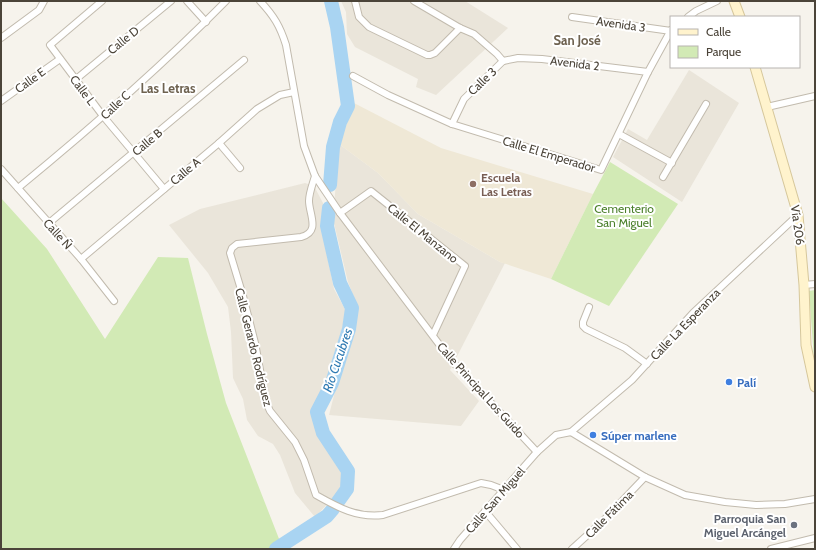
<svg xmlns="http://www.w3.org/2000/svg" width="816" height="550" viewBox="0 0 816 550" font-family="Cabin,sans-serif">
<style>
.residential{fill:#eae5da}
.education{fill:#efe8d6}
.green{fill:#d2eab5}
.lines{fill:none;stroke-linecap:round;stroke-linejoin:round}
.river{stroke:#a9d4f2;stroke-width:14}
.street-casing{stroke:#c2bbae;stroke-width:8}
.secondary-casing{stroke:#d6c79b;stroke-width:11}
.street{stroke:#fff;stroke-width:6}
.secondary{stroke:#fff3cd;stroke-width:9}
.education-dot{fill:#8d6e63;stroke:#fff;stroke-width:1.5}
.shop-dot{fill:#3f7fe0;stroke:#fff;stroke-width:1.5}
.worship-dot{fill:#6b7280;stroke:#fff;stroke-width:1.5}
.labels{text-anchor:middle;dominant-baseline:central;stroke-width:4;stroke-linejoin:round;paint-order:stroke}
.street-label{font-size:12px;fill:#4b4439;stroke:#fff}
.education-label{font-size:12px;font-weight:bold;fill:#785e54;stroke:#fff;text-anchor:start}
.park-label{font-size:12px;fill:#4a7f2a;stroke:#fff}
.shop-label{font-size:12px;font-weight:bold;fill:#366cbe;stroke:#fff;text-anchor:start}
.worship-label{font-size:12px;font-weight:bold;fill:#5b616d;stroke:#fff;text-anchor:end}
.neighbourhood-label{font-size:13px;font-weight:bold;fill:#6e6250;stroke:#fff}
.water-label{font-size:13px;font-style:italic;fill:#2e7ab2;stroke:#fff}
</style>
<rect width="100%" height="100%" fill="#f6f3ec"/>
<g class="residential">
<polygon points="341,1 465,1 508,28 436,95 416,87 418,79 355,47 347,34 346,12"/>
<polygon points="689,70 739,103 682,202 613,157 628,129 647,140"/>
<polygon points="339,144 378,173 418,214 500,262 505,263 450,370 479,401 461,426 329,415 357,305 348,282 333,219"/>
<polygon points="305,183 314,186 323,203 322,231 334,289 346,311 337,351 323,390 310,412 320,438 344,473 340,491 315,517 295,493 280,455 273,444 258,436 247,420 243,399 233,378 231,332 228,307 208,273 169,225 200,209"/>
</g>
<polygon class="education" points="354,103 441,148 593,194 551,279 500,262 418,214 378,173 339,144"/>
<g class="green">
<polygon points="610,162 678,204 609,306 551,279 593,194"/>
<polygon points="1,198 47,249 105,339 158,257 188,258 207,334 226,403 283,549 1,549"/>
<polygon points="815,290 815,359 814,359 809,291"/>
</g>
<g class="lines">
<g class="river">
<polyline points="330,185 333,147 340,122 348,106 337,27 331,1"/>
<polyline points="329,208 327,226 340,283 352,308 349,329 332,383 317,412 323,433 348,471 347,489 337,503"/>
<polyline points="276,549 327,516 333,509"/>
</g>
<defs>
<g id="street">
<polyline points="102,1 50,45 103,116 164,189"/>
<polyline points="187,1 206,22"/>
<path d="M260,1C274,16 280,26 286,45L304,146L315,176L340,213L451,360L537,452"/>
<polyline points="355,1 359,17 369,27 427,55 430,55 435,53 460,28"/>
<polyline points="414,1 460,28 474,34 497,54 503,61"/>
<polyline points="572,17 671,31"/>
<polyline points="688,17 696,11 717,1"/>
<polyline points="1,38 39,10 44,1"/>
<polyline points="503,61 518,58 542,59 648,72"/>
<polyline points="353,76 388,95 452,124 601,170 648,72 671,30"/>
<polyline points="75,80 171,1"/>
<polyline points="1,101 60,59"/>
<polyline points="767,107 815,96"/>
<polyline points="452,124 464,99 503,61"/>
<polyline points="619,134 672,163"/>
<polyline points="219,143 240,168"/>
<polyline points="1,169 81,259 114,301"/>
<path d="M315,176C313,183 309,193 309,201C309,214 321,232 301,237L237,244L232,248L230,253L243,296L255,343L266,402L270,411L295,442L304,460L316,495C339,508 357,518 383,515L481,483L491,485L504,490"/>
<polyline points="663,177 706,104"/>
<path d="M18,188C90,129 161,67 226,1"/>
<polyline points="340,213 371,191 465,266 433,335"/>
<polyline points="49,223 244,60"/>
<polyline points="81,259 219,143 257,109 280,95 294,92"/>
<polyline points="804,285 815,284"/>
<polyline points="589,307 583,322 583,326 586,329 625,348 647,364"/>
<polyline points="571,432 632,380 693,313 798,215"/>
<polyline points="485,511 517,549"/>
<polyline points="454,549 460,540 537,452 556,435 571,432 645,477 685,495 725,502 756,505 785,504 815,499"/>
<polyline points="572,549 603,521 645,477"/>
<polyline points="771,549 815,538"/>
</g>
<g id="secondary">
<polyline points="734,1 740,17"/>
<polyline points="755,67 798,215 804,285 806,345 815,387"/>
</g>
</defs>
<use href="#street" class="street-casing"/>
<use href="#secondary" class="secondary-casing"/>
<use href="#street" class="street"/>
<use href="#secondary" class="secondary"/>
</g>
<circle class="education-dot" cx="473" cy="184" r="4"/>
<g class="shop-dot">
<circle cx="729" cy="382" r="4"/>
<circle cx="593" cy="435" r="4"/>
</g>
<circle class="worship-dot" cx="794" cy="525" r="4"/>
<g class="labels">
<g class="street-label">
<text transform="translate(621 24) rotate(8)">Avenida 3</text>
<text transform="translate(123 40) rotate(-39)">Calle D</text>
<text transform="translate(575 63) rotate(7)">Avenida 2</text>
<text transform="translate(30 80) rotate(-36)">Calle E</text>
<text transform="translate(482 81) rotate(-44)">Calle 3</text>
<text transform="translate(83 90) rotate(53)">Calle L</text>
<text transform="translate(115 105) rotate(-43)">Calle C</text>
<text transform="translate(147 142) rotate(-40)">Calle B</text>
<text transform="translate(549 154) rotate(17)">Calle El Emperador</text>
<text transform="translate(185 171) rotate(-40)">Calle A</text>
<text transform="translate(798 225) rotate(82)">Vía 206</text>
<text transform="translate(423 233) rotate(39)">Calle El Manzano</text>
<text transform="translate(58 234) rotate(48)">Calle Ñ</text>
<text transform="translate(685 324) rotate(-46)">Calle La Esperanza</text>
<text transform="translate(254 347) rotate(76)">Calle Gerardo Rodríguez</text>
<text transform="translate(481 390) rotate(48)">Calle Principal Los Guido</text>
<text transform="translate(495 500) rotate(-49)">Calle San Miguel</text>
<text transform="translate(609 514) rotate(-45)">Calle Fátima</text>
</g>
<g class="education-label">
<text x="481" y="177">Escuela<tspan x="481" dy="14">Las Letras</tspan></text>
</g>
<g class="park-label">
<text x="624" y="208">Cementerio<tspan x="624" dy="14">San Miguel</tspan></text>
</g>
<g class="shop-label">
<text x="737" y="382">Palí</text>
<text x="601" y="435">Súper marlene</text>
</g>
<g class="worship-label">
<text x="786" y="518">Parroquia San<tspan x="786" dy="14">Miguel Arcángel</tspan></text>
</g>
<g class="neighbourhood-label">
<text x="577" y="40">San José</text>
<text x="168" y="88">Las Letras</text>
</g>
<g class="water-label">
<text transform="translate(337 360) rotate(-71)">Río Cucubres</text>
</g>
</g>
<rect width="816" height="550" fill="none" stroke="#4b4439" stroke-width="4"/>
<rect x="670" y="16" width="130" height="52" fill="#ffffff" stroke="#b7b4b0"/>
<rect x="678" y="29" width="20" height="6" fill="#fff3cd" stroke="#b7b4b0"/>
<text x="706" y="36" font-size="12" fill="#4b4439">Calle</text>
<rect x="678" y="46" width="20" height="12" fill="#d2eab5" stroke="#b7b4b0"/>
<text x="706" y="56" font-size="12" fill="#4b4439">Parque</text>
</svg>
